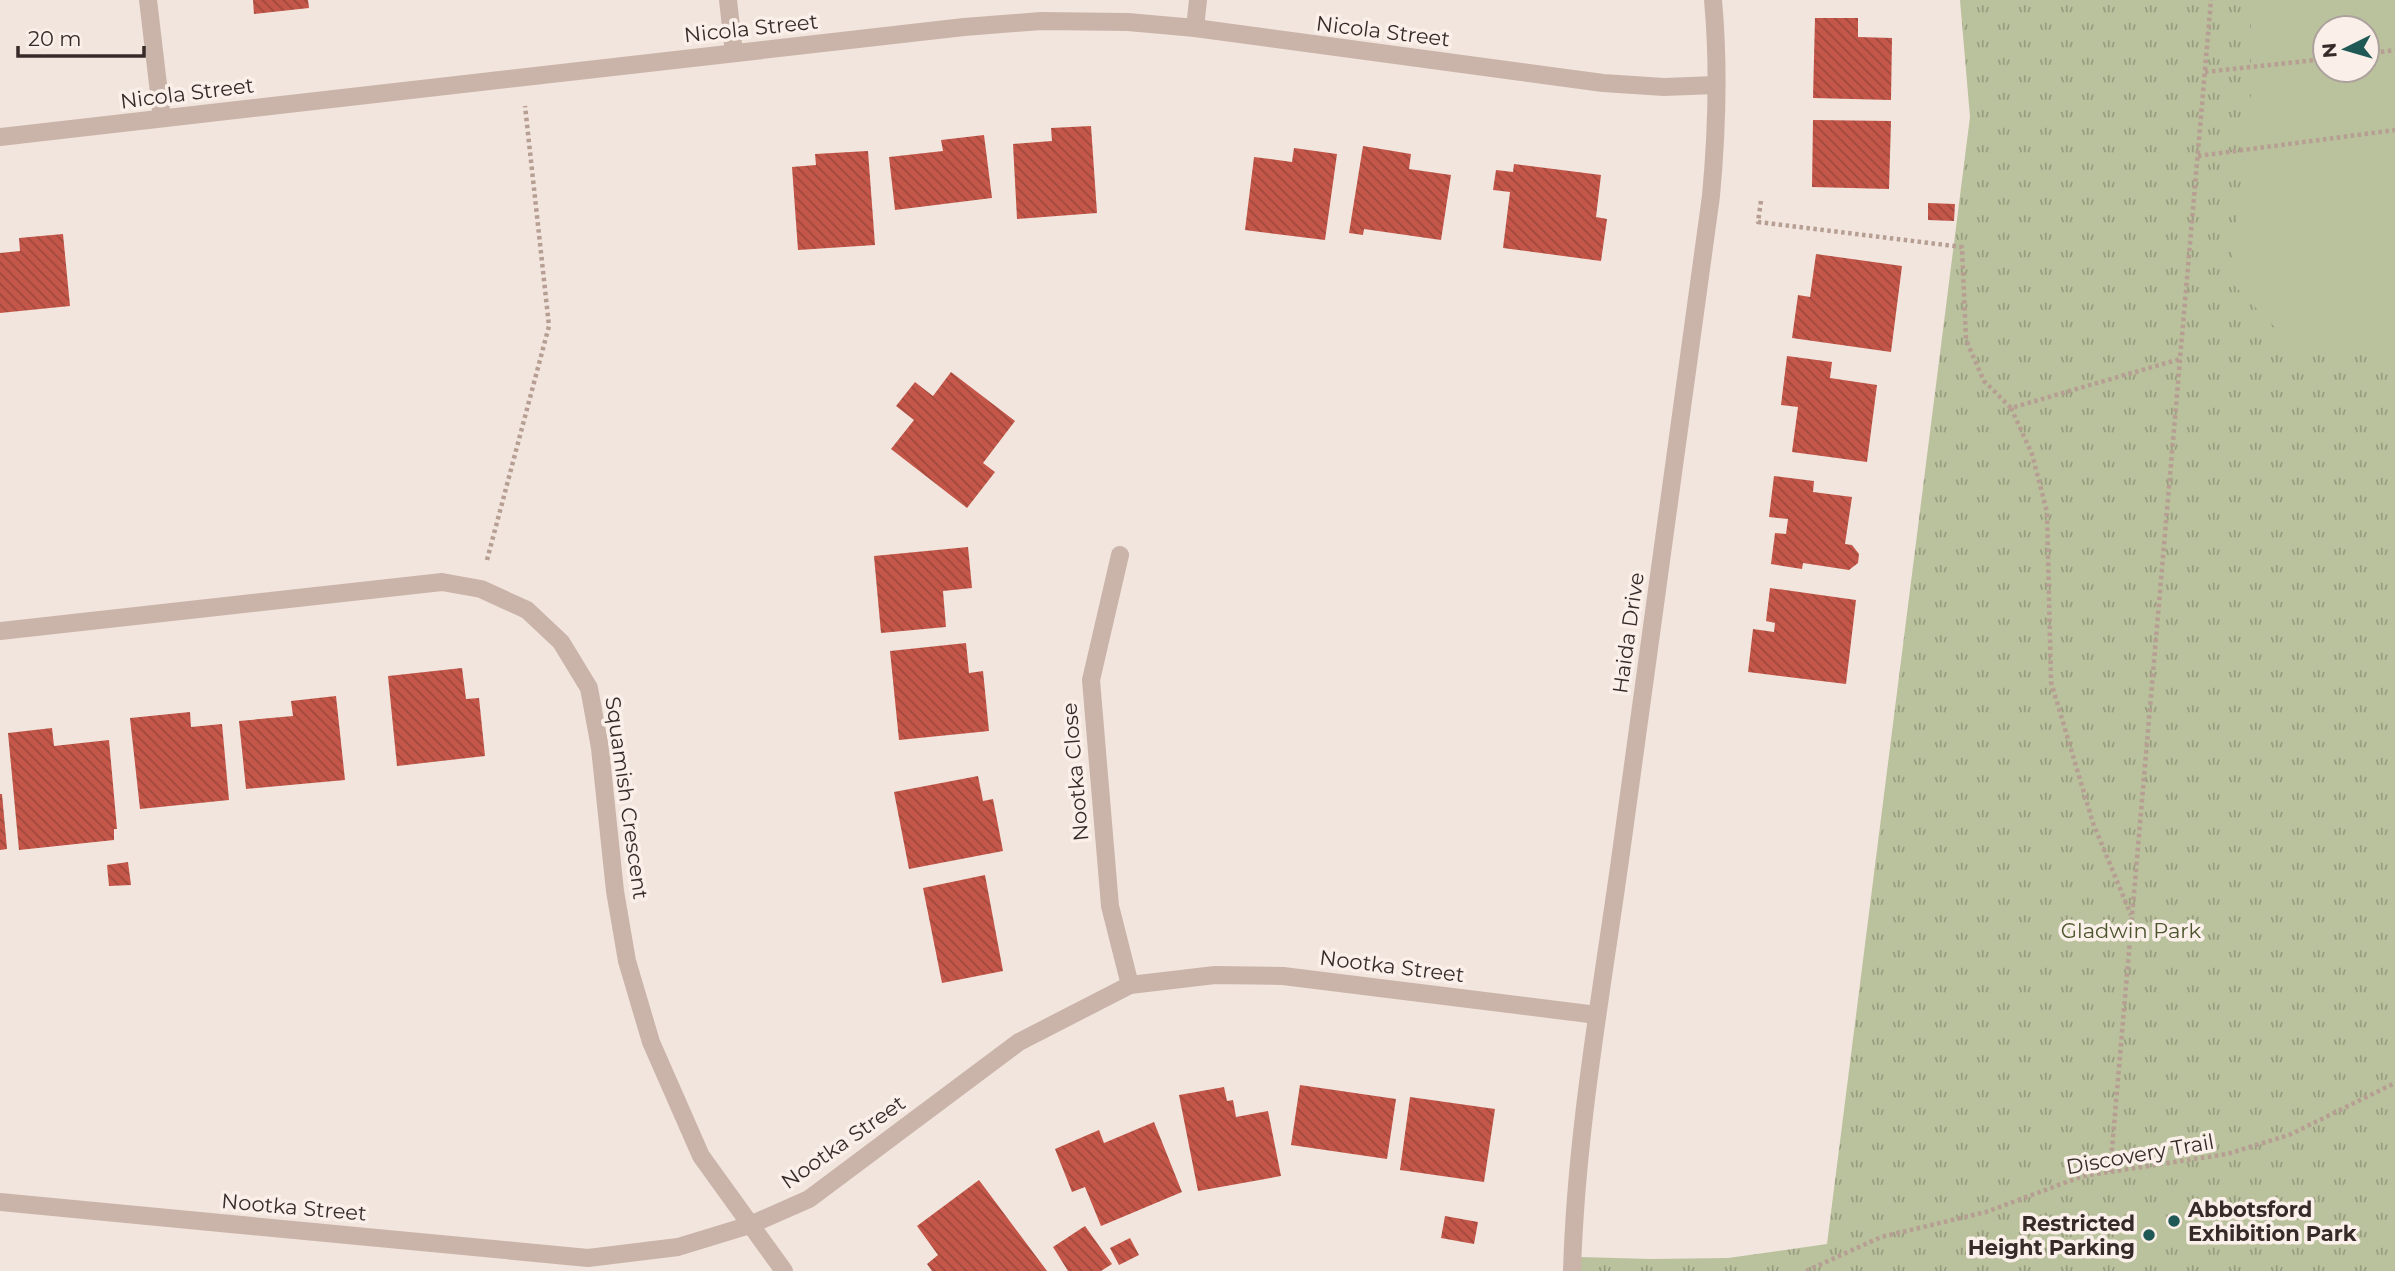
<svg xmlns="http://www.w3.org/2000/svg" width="2395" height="1271" viewBox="0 0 2395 1271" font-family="Montserrat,sans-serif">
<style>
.grass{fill:url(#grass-tufts);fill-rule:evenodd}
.garden{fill:#bac19d;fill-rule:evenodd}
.building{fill:url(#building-back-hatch)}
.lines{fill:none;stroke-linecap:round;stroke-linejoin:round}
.path{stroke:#b69e93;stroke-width:4.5;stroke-dasharray:3.5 3.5;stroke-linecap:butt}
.minor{stroke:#cab4a9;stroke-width:18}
.tertiary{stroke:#cab4a9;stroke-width:18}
.poi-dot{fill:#1f5855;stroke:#faf0e9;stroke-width:2.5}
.labels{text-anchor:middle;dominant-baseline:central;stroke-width:7;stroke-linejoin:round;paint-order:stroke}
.street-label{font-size:21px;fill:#372b29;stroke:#faf0e9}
.park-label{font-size:21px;fill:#4c552d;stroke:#faf0e9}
.poi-label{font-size:21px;font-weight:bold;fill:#372b29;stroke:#faf0e9;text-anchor:start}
</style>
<defs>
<pattern id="grass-tufts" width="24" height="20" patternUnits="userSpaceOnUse" patternTransform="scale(1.75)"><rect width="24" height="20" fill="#bac19d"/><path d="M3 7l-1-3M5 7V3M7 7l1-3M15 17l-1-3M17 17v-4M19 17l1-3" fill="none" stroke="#989d80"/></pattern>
<pattern id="building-back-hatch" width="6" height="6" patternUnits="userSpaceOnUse" patternTransform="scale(1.75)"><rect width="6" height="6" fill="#c45749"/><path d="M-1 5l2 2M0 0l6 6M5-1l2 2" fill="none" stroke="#a0483d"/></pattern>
</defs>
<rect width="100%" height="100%" fill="#f2e5dd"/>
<path class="grass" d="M1960,0H2395V1271H1578L1579,1257L1651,1259L1728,1258L1827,1244L1970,117ZM2325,28H2367V70H2325Z"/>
<path class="garden" d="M2251,0H2395V349H2296L2230,281L2251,101ZM2325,28H2367V70H2325Z"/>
<g class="building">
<polygon points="253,0 308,0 309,8 254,14"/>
<polygon points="1815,18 1858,18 1858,37 1892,38 1891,100 1813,98"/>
<polygon points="1813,120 1891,121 1889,189 1812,187"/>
<polygon points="1091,126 1097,213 1017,219 1013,144 1052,141 1051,128"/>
<polygon points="984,135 992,198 895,210 889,157 943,151 941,140"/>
<polygon points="1363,146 1411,154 1409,169 1451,175 1441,240 1364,229 1363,235 1349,233"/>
<polygon points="1294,148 1337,154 1325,240 1245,230 1254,157 1292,162"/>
<polygon points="868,151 875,245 798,250 792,167 816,165 815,154"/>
<polygon points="1514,164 1601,175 1596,217 1607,219 1601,261 1503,248 1510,192 1493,190 1496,170 1513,172"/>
<polygon points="1928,203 1955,204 1954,221 1928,220"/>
<polygon points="63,234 70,306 0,313 0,253 20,251 19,238"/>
<polygon points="1816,254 1902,266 1891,352 1792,338 1798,295 1810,297"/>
<polygon points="1787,356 1832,362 1830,378 1877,385 1867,462 1792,452 1798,407 1781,405"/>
<polygon points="951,372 1015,421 983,463 995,472 967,508 891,449 914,420 896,406 915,382 933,396"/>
<polygon points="1774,476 1814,481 1813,492 1852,497 1845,544 1852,545 1859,554 1858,563 1849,570 1803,563 1802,569 1771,564 1775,533 1786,534 1788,519 1769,517"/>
<polygon points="968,547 972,588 943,591 946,627 881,633 874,556"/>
<polygon points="1770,588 1856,600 1846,684 1748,672 1753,629 1774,632 1775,623 1766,621"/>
<polygon points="966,643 969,673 983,671 989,731 899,740 890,651"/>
<polygon points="462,668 466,699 479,698 485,756 397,766 388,676"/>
<polygon points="336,696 345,780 246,789 239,721 293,716 291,701"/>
<polygon points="190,712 191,727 222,724 229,800 140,809 130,718"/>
<polygon points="52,728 54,746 109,740 117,829 114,829 114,840 19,850 8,733"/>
<polygon points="978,776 983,801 993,799 1003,851 909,869 894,792"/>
<polygon points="0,794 2,794 7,849 0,850"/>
<polygon points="128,862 131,885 109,886 107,865"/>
<polygon points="985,875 1003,971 942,983 923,888"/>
<polygon points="1300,1085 1396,1099 1387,1159 1291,1145"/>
<polygon points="1224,1087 1227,1101 1233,1100 1236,1117 1268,1111 1281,1176 1198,1191 1179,1095"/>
<polygon points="1410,1097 1495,1109 1484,1182 1400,1170"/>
<polygon points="1154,1122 1182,1192 1101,1226 1085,1187 1072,1192 1055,1149 1099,1130 1104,1143"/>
<polygon points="979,1180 1047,1271 932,1271 927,1264 938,1255 917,1226"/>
<polygon points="1445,1216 1478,1222 1474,1244 1441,1238"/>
<polygon points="1085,1226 1112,1264 1101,1271 1068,1271 1053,1247"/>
<polygon points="1130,1238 1139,1255 1119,1265 1110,1248"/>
</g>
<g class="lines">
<g class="path">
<polyline points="2367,54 2395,50"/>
<polyline points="2205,72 2325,59"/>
<polyline points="2198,156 2395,130"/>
<polyline points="1761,201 1758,222 1962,247 1966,340 1984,381 2011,408 2180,359"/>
<polyline points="2011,408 2032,454 2047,512 2051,682 2093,823 2131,915"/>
<polyline points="487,560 549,326 525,106"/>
<polyline points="2110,1172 2211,0"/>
<polyline points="1806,1271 1881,1237 1986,1212 2083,1176 2227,1154 2289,1135 2395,1083"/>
</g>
<g class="minor">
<polyline points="148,0 162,118"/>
<polyline points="728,0 734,53"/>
<polyline points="1195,28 1198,0"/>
<polyline points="0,137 964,27 1041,21 1128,22 1195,28 1603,83 1664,87 1716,85"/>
<polyline points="1120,555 1091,680 1110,906 1130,985"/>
<polyline points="0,631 442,582 481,589 527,610 561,642 589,688 600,748 615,891 627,961 651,1042 701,1156 784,1271"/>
<polyline points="0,1202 588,1258 678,1247 750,1225 809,1199 1019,1042 1130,985 1215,975 1283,976 1597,1015"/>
</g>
<path class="tertiary" d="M1572,1271C1576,1133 1601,996 1620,860C1650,639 1682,418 1711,196C1717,131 1719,65 1713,0"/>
</g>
<g class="poi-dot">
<circle cx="2174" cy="1221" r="7"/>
<circle cx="2149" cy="1235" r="7"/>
</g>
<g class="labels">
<g class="street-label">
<text transform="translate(751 28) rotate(-6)">Nicola Street</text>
<text transform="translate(1383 31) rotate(7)">Nicola Street</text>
<text transform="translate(187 93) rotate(-7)">Nicola Street</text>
<text transform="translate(1628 633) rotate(-82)">Haida Drive</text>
<text transform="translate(1075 772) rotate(-95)">Nootka Close</text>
<text transform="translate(627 798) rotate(82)">Squamish Crescent</text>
<text transform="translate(1392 966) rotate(7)">Nootka Street</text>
<text transform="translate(843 1142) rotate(-35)">Nootka Street</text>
<text transform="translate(2140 1154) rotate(-10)">Discovery Trail</text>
<text transform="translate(294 1207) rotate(5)">Nootka Street</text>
</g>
<g class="park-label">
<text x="2131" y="930">Gladwin Park</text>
</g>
<g class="poi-label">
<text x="2188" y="1209">Abbotsford<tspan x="2188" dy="24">Exhibition Park</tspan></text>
<text x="2135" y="1223" text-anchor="end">Restricted<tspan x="2135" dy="24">Height Parking</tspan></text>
</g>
</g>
<g transform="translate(2346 49) rotate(265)"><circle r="33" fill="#faf0e9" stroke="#aca19c" stroke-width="2"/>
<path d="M0-5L12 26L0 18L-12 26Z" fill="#1f5855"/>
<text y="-10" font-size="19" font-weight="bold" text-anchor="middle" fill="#372b29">N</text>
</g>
<path d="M18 46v10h126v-10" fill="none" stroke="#372b29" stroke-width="3.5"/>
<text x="28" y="46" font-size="21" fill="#372b29" stroke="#faf0e9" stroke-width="5" paint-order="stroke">20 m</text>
</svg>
